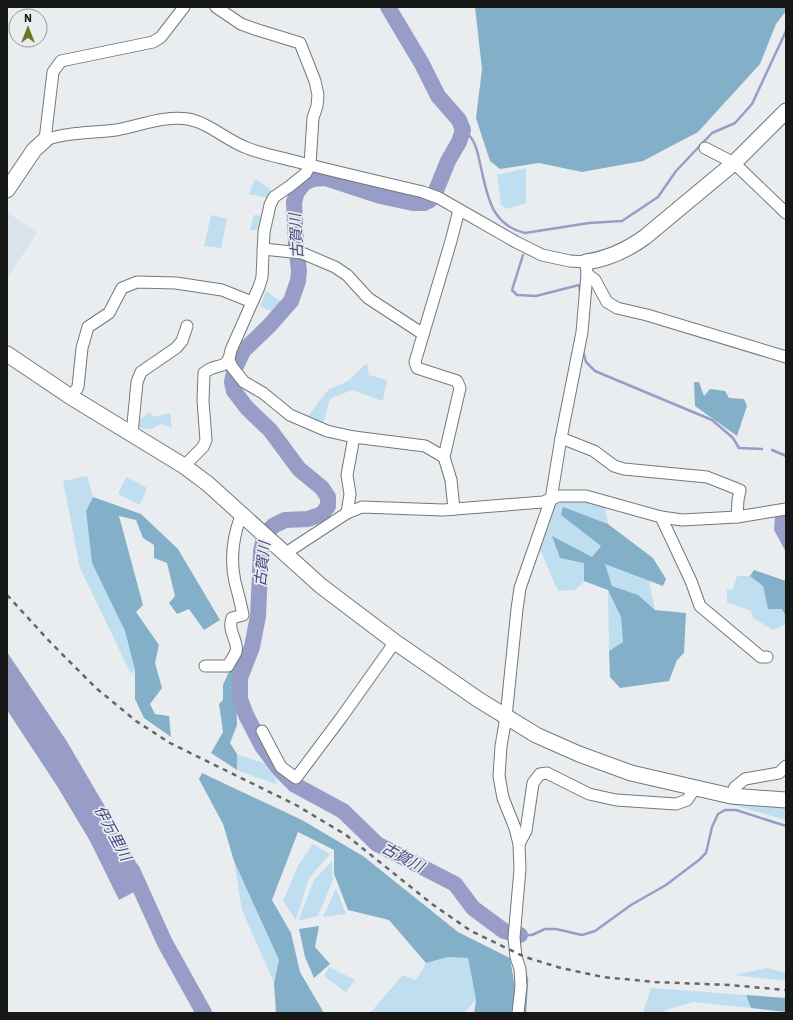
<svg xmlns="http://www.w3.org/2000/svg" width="793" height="1020" viewBox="0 0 793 1020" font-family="'IBM Plex Sans','Noto Sans JP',sans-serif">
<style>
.built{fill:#d9e3e9}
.green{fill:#bfdff1}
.forest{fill:#83b0c8}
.water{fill:#979dc6}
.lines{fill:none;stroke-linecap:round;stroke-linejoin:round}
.stream{stroke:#979dc6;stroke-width:2.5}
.river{stroke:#979dc6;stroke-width:16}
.street-casing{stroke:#757879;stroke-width:13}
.secondary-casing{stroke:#757879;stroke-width:17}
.street{stroke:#fff;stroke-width:11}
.secondary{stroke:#fff;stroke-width:15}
.rail{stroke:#646666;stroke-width:2.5;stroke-dasharray:5 5;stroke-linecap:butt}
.labels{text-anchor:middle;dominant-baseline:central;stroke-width:3.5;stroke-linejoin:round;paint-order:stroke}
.water-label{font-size:15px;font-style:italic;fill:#43487e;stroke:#eaedef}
</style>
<rect width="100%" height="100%" fill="#eaedef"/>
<polygon class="built" points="7,212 37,233 7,278"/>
<g class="green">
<polygon points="526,168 526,203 507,209 501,205 497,175"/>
<polygon points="255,179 271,190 267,198 249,194"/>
<polygon points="211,215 227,219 221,248 204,246"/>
<polygon points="254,215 265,216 261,230 250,230"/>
<polygon points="266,291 283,303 276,314 260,306"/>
<polygon points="367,363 369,375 387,380 383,401 352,390 330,399 322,427 305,420 328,390 348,381"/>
<path d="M149,412L154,417L170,413L172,428L160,424C151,431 144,431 135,424Z"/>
<polygon points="87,476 93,497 86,512 92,563 125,631 135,670 131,674 80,568 63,481"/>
<polygon points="126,477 147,488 140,505 118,494"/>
<polygon points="581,499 605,507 608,524 649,580 655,610 623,642 609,651 608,590 585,581 575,590 558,591 539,547 557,501"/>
<polygon points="737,576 750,576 763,586 768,609 782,609 786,617 786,624 773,630 753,618 751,611 727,602 727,589 733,590"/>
<polygon points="237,754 268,765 278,785 237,770"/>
<polygon points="723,802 786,807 786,820"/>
<polygon points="313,844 330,854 309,878 296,920 283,901 299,864"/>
<polygon points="234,861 279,960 274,983 242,910"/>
<polygon points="332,861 333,880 318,916 298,921 314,880"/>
<polygon points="336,888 346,914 323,917"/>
<polygon points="448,957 468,958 476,1000 464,1013 370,1013 403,975 416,980 426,963"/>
<polygon points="329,967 355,980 346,992 324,976"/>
<polygon points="767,968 786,973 786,981 734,975"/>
<polygon points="651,988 746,995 751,1008 693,1002 666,1010 664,1013 643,1013"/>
</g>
<g class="forest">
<polygon points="475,7 786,7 786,11 776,24 760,64 698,132 643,161 582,172 539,163 500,169 490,161 476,118 482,69"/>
<polygon points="694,382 699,382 704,396 710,389 725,391 729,398 744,399 747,406 737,436 695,406"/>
<polygon points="93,497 141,514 178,549 220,620 204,630 189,609 177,614 169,603 175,596 167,563 154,558 154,545 143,538 136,520 119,516 143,605 136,612 159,645 155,663 162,688 150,704 155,714 169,716 171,737 144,718 135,699 135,670 125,631 92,563 86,511"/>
<polygon points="563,507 608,524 653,558 666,579 663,586 605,564 612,586 638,595 655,610 686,613 684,653 677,660 669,681 620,688 610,677 609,651 623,642 621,617 608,590 584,581 584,563 560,558 552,536 592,557 601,546 561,515"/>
<polygon points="754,570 786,581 786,617 782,609 768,609 763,586 750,576"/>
<polygon points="239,649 244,659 236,683 237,725 230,743 237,754 237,770 211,753 223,732 219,704 223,700 223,685"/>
<polygon points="202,773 302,820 363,856 458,932 510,958 515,988 513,1013 474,1013 476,1000 468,958 448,957 426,963 389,920 348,910 334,874 334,850 298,832 272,900 291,933 300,972 324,1013 276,1013 274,983 279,960 234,861 223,824 199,779"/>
<polygon points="319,926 315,947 330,964 314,978 305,957 299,929"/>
<polygon points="746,995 786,998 786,1012 751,1008"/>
</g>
<g class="water">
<polygon points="786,514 786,552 774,530 775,516"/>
<polygon points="7,652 66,740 127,844 147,885 119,900 90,841 57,786 7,710"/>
</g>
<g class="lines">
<g class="stream">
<path d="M463,130C473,136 477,148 479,159C487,191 488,224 525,233L589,223L622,221L658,197L676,171L712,133L735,123L752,104L786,31"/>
<polyline points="523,255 512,290 517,295 536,296 579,285 580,291"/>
<polyline points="583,351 586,362 595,371 712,420 733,438 739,448 762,449"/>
<polyline points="772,450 786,456"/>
<polyline points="520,947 520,935 532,935 545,929 556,929 582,935 595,931 631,905 666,885 699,860 706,853 712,827 718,814 725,810 736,810 786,826"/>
<polyline points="525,973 527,979 525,1013"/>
</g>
<g class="river">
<polyline points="388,7 422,64 438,96 459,120 463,130 459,142 448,161 435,193 430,200 424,203 413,203 380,196 325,178 313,179 304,183 297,192 294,202 296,244 299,271 298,281 291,301 269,326 243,351 235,368 232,382 234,391 247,408 270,430 299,469 322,488 328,497 328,506 322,514 308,519 285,520 273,526 265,535 261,551 258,616 252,647 240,678 240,699 246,715 262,746 280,770 295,785 343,811 377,844 455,884 473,908 504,931 520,935"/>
<polyline points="132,870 165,943 204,1013"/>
</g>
<defs>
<g id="street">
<path d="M184,7L161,37L153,42L61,61L53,72L45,140C68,132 92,133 116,130C139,126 165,115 188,119C209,123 226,140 247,148C262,154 279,157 294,161C337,172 380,182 423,192L439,198L516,242L542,255L570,261L586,262L587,274L582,332L561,438L551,499L520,588L517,609L506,717L501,746L499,776L503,798L515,828L519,844L520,869L514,938L516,957L520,969L521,986L518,1013"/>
<polyline points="705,148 734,163 786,213"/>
<polyline points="263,249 302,253 335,267 347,275 368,298 423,334"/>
<polyline points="587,274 595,280 607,302 617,308 647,315 786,357"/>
<polyline points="229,360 232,367 244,382 263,393 290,415 327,431 354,437 425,446 444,457"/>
<polyline points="71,397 78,387 82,348 88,327 109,313 122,288 137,282 176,283 222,290 252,302"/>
<polyline points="132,434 137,382 141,372 176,348 182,341 187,326"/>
<polyline points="561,438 594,451 614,466 624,469 707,477 740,490 738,500 737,517"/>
<path d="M184,466L203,447L206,440L203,401L204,373C218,361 227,373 231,350L259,287L262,277L264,232L270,205L274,197L290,186L306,173L310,165L313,118L317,106L318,95L315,81L300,43L258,30L241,24L216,7"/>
<polyline points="454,509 451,480 444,457 460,388 457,381 417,368 415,362 451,241 459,210"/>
<polyline points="347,513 350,494 347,475 354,437"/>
<polyline points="661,517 691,581 700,606 761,657 767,657"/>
<polyline points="286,554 292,549 347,513 362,507 443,510 543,502 559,496 586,496 661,517 682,520 737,517 786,509"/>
<path d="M205,666H228C230,662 234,656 236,652C239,640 227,633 232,618L243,615C241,604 238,593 235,582C230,560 233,534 242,514"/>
<polyline points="262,731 281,767 296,778 341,718 395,642"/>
<polyline points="731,796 735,787 745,779 779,773 786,766"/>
<polyline points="519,844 526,831 533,783 540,774 547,773 589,794 616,800 676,804 687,800 695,788"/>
</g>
<g id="secondary">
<polyline points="7,190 34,150 45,140"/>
<path d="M586,262C607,259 627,250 645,237L734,163L786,111"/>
<polyline points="7,354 71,397 184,466 208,484 321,586 395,642 479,700 536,735 579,754 631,773 731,796 786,800"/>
</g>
</defs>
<use href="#street" class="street-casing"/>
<use href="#secondary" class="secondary-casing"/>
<use href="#street" class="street"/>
<use href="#secondary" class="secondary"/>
<polyline class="rail" points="7,595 51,643 96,688 136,721 170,743 296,805 346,835 432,904 471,931 525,957 561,968 603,977 655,982 729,985 786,990"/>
</g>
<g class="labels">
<g class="water-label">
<text transform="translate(296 236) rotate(-93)">古賀川</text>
<text transform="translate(262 564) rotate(-84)">古賀川</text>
<text transform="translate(113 833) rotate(62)">伊万里川</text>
<text transform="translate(403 857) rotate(28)">古賀川</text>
</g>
</g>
<rect width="793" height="1020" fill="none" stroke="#161717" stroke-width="16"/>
<g transform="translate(28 28)"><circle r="19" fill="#eaedef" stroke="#959799"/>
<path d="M0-3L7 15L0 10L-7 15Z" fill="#6e751f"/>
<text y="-6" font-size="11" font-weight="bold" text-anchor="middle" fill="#161717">N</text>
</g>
</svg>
